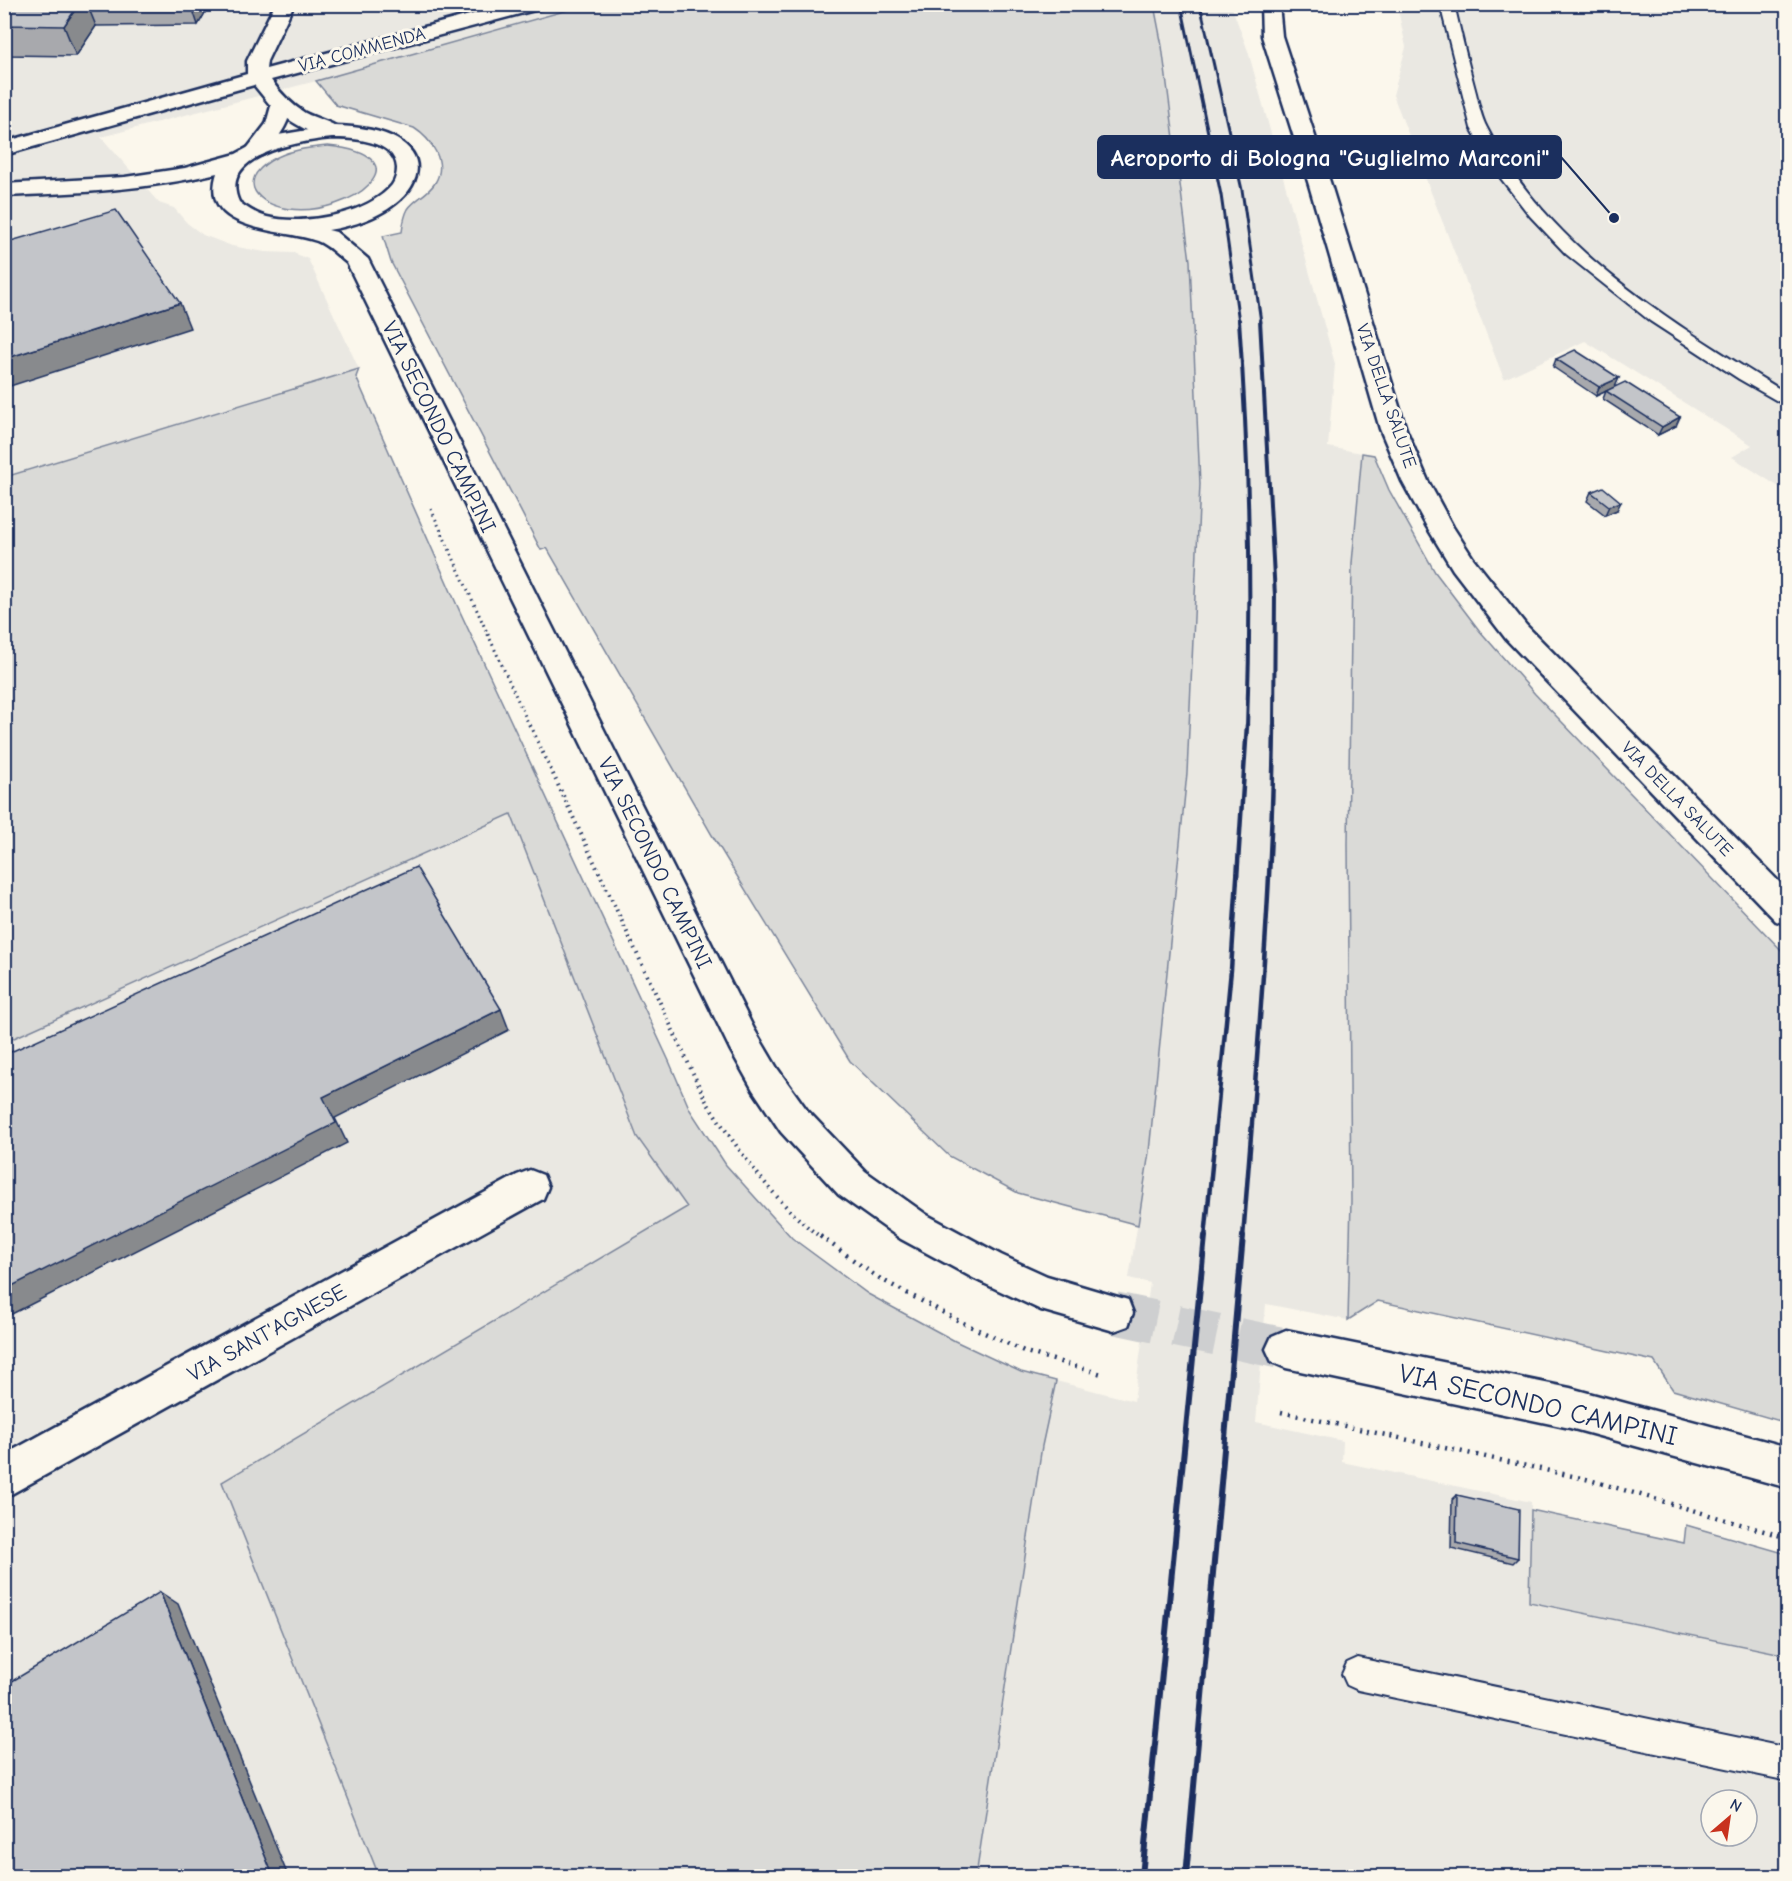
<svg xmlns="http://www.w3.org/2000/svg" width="1792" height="1881" viewBox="0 0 1792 1881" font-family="'Comic Neue',sans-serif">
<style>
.built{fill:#eae8e2;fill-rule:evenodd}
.green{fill:#dadad7;stroke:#7a849a;stroke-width:1.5}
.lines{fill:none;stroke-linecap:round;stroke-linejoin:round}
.tertiary-tunnel{stroke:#cecfd0;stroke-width:42;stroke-dasharray:42 21;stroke-linecap:butt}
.service-casing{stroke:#1b2f5e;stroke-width:4}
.minor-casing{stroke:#1b2f5e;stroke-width:5}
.tertiary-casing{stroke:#1b2f5e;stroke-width:5}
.path-far2{stroke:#1b2f5e;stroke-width:3;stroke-dasharray:1.5 4;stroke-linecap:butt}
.path-far1{stroke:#1b2f5e;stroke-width:4;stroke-dasharray:1.5 4.5;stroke-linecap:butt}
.path{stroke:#1b2f5e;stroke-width:4.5;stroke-dasharray:2 6;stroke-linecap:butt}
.service{fill:#fbf7ec;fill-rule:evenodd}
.minor{fill:#fbf7ec;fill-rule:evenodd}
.tertiary{fill:#fbf7ec;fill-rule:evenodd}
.rail-far3{stroke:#1b2f5e;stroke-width:3}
.rail-far2{stroke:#1b2f5e;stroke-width:4}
.rail-far1{stroke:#1b2f5e;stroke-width:4.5}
.rail{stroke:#1b2f5e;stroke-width:6}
.wall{fill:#a8a9ad;stroke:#1b2f5e;stroke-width:1.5}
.shaded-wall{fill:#888a8d;stroke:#1b2f5e;stroke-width:1.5}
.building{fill:#c3c5c9;stroke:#1b2f5e;stroke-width:1.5}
.labels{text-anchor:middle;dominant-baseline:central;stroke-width:6;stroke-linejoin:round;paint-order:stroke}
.far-street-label{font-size:18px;fill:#1b2f5e;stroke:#fbf7ec}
.street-label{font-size:22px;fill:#1b2f5e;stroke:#fbf7ec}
.near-street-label{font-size:27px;fill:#1b2f5e;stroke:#fbf7ec}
.leader{fill:none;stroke:#1b2f5e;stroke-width:2}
.callout-dot{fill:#1b2f5e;stroke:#fbf7ec;stroke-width:2}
.callout{fill:#1b2f5e;stroke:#1b2f5e;stroke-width:2}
.callout-label{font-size:24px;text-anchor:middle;font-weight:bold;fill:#fff}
</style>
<rect width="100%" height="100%" fill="#fbf7ec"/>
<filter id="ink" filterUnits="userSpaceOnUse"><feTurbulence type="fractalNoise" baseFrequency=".0167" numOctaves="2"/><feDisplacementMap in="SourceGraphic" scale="12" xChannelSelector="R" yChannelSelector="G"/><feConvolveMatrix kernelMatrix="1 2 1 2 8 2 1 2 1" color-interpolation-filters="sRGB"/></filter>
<g filter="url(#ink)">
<g class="built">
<polygon points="5,5 588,5 316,81 101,137 159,203 174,208 187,223 203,235 232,246 265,252 294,253 308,259 359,369 5,477"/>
<path d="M1154,5H1231L1248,51L1335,364L1328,447L1362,453L1352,563L1348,844L1351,1201L1348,1320L1266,1304L1256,1422L1343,1441L1342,1462L1531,1502L1529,1603L1787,1655V1876H976L1042,1446L1056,1381L1134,1401L1150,1283L1129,1278L1149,1152L1187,773L1200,484L1190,261L1162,46ZM1711,1800H1747V1836H1711Z"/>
<polygon points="1397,5 1787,5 1787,492 1732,457 1752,445 1585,341 1504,379 1393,95 1406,47"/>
<polygon points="511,814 637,1137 687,1207 222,1482 379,1876 5,1876 4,1042"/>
</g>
<g class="green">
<path d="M589,4L1154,5L1162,46L1190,261L1200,484L1187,773L1149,1152L1138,1225L1018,1193L949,1156L850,1061L712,835L547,548L541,550L391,262L383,236L402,232C403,224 404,216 408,209C415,199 428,194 435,183C448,162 431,139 414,128L336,105L316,81Z"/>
<path d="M328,146C428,156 351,217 289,209C259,205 236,183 270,161C287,150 308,148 328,146Z"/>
<polygon points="359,369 356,377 456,603 669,1061 690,1110 726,1165 792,1238 868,1294 955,1341 1021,1372 1056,1381 1042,1446 976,1876 379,1876 222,1482 687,1207 637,1137 511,814 5,1042 5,477"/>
<polygon points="1362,453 1374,455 1389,490 1435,572 1479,630 1535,694 1787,956 1787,1423 1673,1390 1654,1361 1378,1301 1348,1320 1351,1201 1348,844 1352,563"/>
<polygon points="1531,1510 1684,1543 1686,1525 1787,1554 1787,1655 1529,1602"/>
</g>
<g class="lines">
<polyline class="tertiary-tunnel" points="1114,1313 1286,1349"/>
<defs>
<g id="service">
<path d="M1440,4H1454C1461,34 1468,64 1476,93C1479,105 1481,117 1487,128C1548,251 1675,324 1788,394V407L1739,379L1650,321L1566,254L1530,216L1496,172L1471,128Z"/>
<polygon points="1358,1658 1788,1748 1788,1781 1358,1690 1347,1685 1342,1674 1347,1663"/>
</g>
<g id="minor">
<path d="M275,4H294L267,61L266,69L511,4H544L542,8L271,80C280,93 291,104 305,113C316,119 335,122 342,132L339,136C323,141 302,128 288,119C286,127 271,149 264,154C259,157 253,156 249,154L246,150L266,124L271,106L254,85L4,155V142L247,74V61Z"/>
<polygon points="530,1170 543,1175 548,1187 543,1199 4,1498 4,1455 517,1175"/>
</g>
<g id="tertiary">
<polygon points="1261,4 1279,4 1282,36 1331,185 1406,429 1428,481 1453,527 1473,558 1526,625 1788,891 1788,925 1776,921 1506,639 1453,570 1427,527 1402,481 1380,429 1309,185 1262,36"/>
<path d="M332,126C456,127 435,213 328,230L336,232L368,259L754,1029L777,1068L807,1110L865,1171L927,1215L1001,1255L1047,1276L1128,1300L1133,1313L1128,1326L1114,1331L1041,1310L975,1279L901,1239L839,1195L781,1132L753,1090L730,1049L347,263C338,256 328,245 317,241C282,228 198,233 217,173C147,190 77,193 4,196V184L125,177L185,168L236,154L260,141L278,135ZM332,138C352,138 395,140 397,168C397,174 395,181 392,185C367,215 302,226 267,217C256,214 248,209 239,202C217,154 301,141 332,138Z"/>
<polygon points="1286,1330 1570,1388 1788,1447 1788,1488 1570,1428 1286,1368 1272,1362 1266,1349 1272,1336"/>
</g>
</defs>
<use href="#service" class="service-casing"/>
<use href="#minor" class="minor-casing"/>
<use href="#tertiary" class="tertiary-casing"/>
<polyline class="path-far2" points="431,509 530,727"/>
<path class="path-far1" d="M530,725L706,1101C736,1147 777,1206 822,1238"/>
<g class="path">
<polyline points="820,1236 877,1277 961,1322 1026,1352 1105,1375"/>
<polyline points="1281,1412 1586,1479 1788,1538"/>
</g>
<use href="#service" class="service"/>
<use href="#minor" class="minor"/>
<use href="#tertiary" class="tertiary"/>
<g class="rail-far3">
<polyline points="1181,4 1221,195 1239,322"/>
<polyline points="1200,4 1242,190 1261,322"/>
</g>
<g class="rail-far2">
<path d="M1239,320C1249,456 1252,591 1247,727"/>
<polyline points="1260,320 1275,596 1274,727"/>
</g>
<g class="rail-far1">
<polyline points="1205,1238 1231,970 1247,725"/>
<path d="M1243,1238C1256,1067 1272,896 1274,725"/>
</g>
<g class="rail">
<polyline points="1142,1876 1205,1236"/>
<polyline points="1186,1876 1243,1236"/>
</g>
</g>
<g class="wall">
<polygon points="4,4 210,4 198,25 96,26 76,56 5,55"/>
<polygon points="1556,359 1615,386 1676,426 1658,435 1603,399 1606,391 1596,396 1553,367"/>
<polygon points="1591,492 1617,510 1605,515 1587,501"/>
<polygon points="1457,1495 1518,1558 1513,1563 1451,1548 1452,1500"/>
</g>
<g class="shaded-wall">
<polygon points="79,4 87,4 96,26 76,56 64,26"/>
<polygon points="191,4 210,4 198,25"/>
<polygon points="180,303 190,328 4,388 4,359"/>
<polygon points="1619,378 1615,387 1596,396 1599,387"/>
<polygon points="1680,417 1676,426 1658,435 1662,427"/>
<polygon points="1621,502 1617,510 1605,515 1609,506"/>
<polygon points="501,1009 509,1030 335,1118 347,1143 4,1318 4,1290 323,1097"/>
<polygon points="160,1592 178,1604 288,1876 273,1876"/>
</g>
<g class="building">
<polygon points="7,4 79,4 64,26 4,25 4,8"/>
<polygon points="116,210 180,303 4,359 4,243"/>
<polygon points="1575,350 1619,378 1599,387 1556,359"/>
<polygon points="1625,382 1680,417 1662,427 1606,391"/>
<polygon points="1603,487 1621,502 1609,506 1591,492"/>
<polygon points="416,867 501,1009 323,1097 336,1123 4,1290 4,1055"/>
<polygon points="1457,1495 1519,1509 1518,1558 1456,1543"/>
<polygon points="160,1592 273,1876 4,1876 4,1686"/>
</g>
</g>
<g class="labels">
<g class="far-street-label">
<text transform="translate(362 50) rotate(-15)">VIA COMMENDA</text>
<text transform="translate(1386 396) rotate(71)">VIA DELLA SALUTE</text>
<text transform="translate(1677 799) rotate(46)">VIA DELLA SALUTE</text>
</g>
<g class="street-label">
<text transform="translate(439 427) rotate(64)">VIA SECONDO CAMPINI</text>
<text transform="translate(655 863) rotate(64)">VIA SECONDO CAMPINI</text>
<text transform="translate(267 1333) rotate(-29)">VIA SANT'AGNESE</text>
</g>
<g class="near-street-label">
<text transform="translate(1538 1405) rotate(13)">VIA SECONDO CAMPINI</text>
</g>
</g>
<path class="leader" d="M1614 218L1561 157"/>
<circle class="callout-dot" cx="1614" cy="218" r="6"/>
<rect class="callout" x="1098" y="136" width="463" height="42" rx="6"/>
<g class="callout-label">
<text x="1330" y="166">Aeroporto di Bologna "Guglielmo Marconi"</text>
</g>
<rect width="1792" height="1881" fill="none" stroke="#fbf7ec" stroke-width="24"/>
<rect x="12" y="12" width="1768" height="1857" fill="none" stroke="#1b2f5e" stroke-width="2" filter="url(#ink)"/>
<g transform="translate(1729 1818) rotate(29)"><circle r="28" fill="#fbf7ec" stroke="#a1a7b3" stroke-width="1.5"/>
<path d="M0-4.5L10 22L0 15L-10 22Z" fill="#c8321e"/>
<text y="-9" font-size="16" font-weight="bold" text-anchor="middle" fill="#1b2f5e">N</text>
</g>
</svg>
